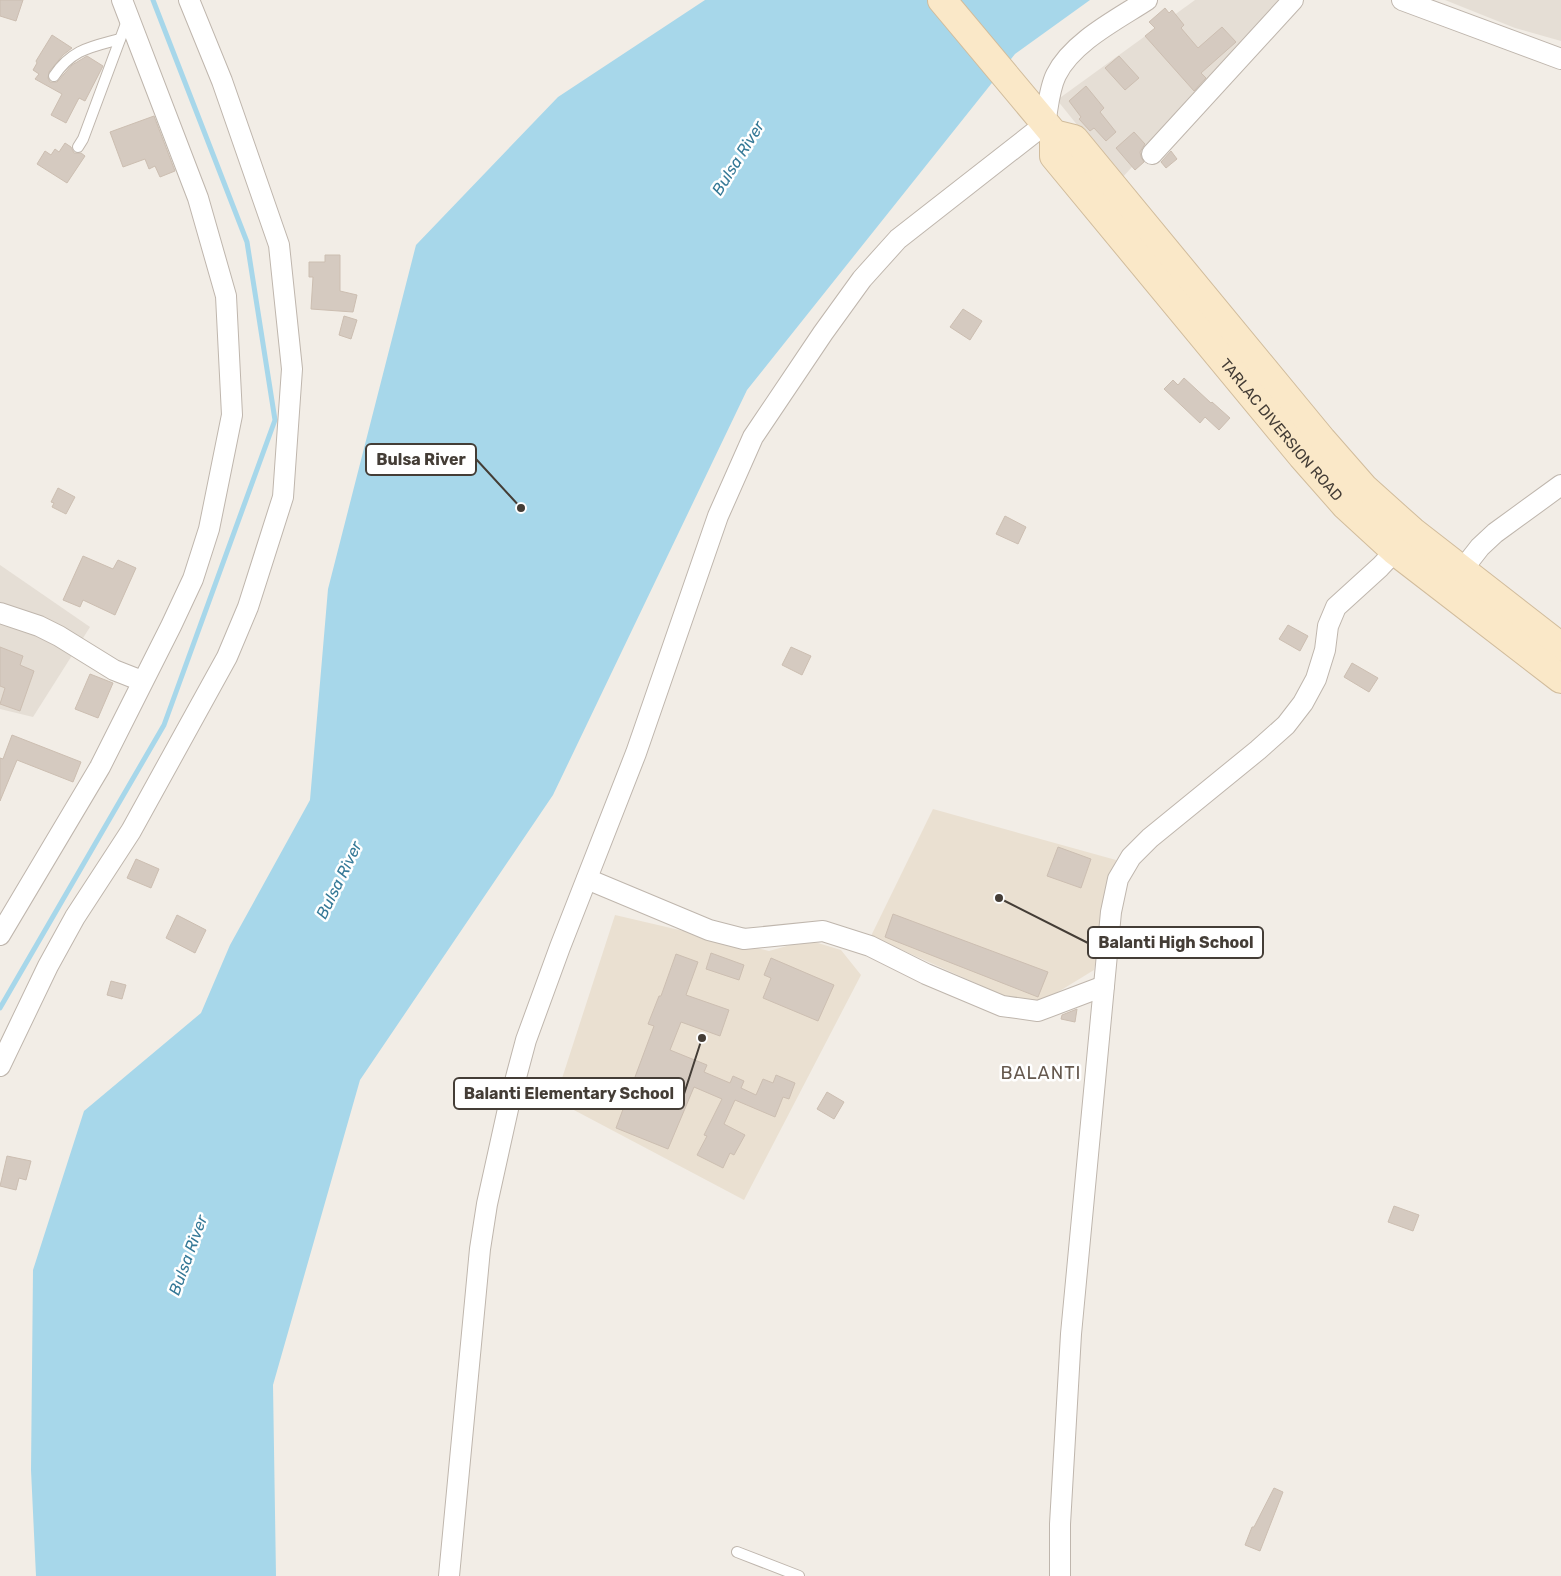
<svg xmlns="http://www.w3.org/2000/svg" width="1561" height="1576" viewBox="0 0 1561 1576" font-family="Rubik,sans-serif">
<style>
.residential{fill:#e5ded5}
.education{fill:#eae0d1}
.water{fill:#a7d7ea}
.lines{fill:none;stroke-linecap:round;stroke-linejoin:round}
.stream{stroke:#a7d7ea;stroke-width:5}
.building{fill:#d5cac0;stroke:#ccbeb1}
.service-casing{stroke:#bfb6ad;stroke-width:12}
.minor-casing{stroke:#bfb6ad;stroke-width:22}
.secondary-casing{stroke:#d1bc9c;stroke-width:30}
.service{stroke:#fff;stroke-width:10}
.minor{stroke:#fff;stroke-width:20}
.secondary{stroke:#fae8c8;stroke-width:28}
.labels{text-anchor:middle;dominant-baseline:central;stroke-width:5;stroke-linejoin:round;paint-order:stroke}
.street-label{font-size:15px;fill:#443d36;stroke:#fff}
.water-label{font-size:16px;font-style:italic;fill:#357997;stroke:#fff}
.quarter-label{font-size:18px;letter-spacing:1px;fill:#66594e;stroke:#fff}
.leader{fill:none;stroke:#443d36;stroke-width:2}
.callout-dot{fill:#443d36;stroke:#fff;stroke-width:2}
.callout{fill:#fff;stroke:#443d36;stroke-width:2}
.callout-label{font-size:16px;text-anchor:middle;font-weight:bold;fill:#443d36}
</style>
<rect width="100%" height="100%" fill="#f2ede6"/>
<g class="residential">
<polygon points="1195,0 1285,0 1121,179 1057,100"/>
<polygon points="1445,0 1561,0 1561,41 1515,28"/>
<polygon points="0,565 90,627 33,717 0,709"/>
</g>
<g class="education">
<polygon points="933,809 1116,860 1094,970 1040,1003 1011,999 871,936"/>
<polygon points="615,915 769,951 808,940 841,950 861,975 744,1200 555,1100"/>
</g>
<polygon class="water" points="705,0 1090,0 1015,54 747,390 553,795 360,1080 273,1385 276,1576 36,1576 31,1470 33,1270 84,1111 201,1013 230,945 310,800 328,589 416,245 558,97"/>
<g class="lines">
<polyline class="stream" points="0,1008 164,725 275,420 247,242 153,0"/>
</g>
<g class="building">
<polygon points="0,0 23,0 16,21 0,16"/>
<polygon points="1165,8 1169,13 1172,10 1184,25 1181,28 1198,48 1222,27 1236,42 1201,73 1206,78 1194,91 1145,36 1155,28 1149,22"/>
<polygon points="52,35 72,48 63,55 49,72 48,78 50,82 57,82 72,65 87,56 103,66 85,101 79,98 66,123 51,115 62,94 35,79 39,74 33,70 37,63 36,61"/>
<polygon points="1119,56 1139,78 1125,90 1105,68"/>
<polygon points="1086,86 1104,108 1100,112 1116,132 1106,141 1094,128 1090,131 1079,119 1081,117 1069,101"/>
<polygon points="154,116 175,171 160,177 155,166 149,169 145,159 123,167 110,132"/>
<polygon points="1134,132 1145,144 1140,152 1141,157 1144,162 1135,170 1116,148"/>
<polygon points="65,143 71,147 74,153 81,153 85,156 67,183 37,164 45,151 51,155 55,149 59,152"/>
<polygon points="1171,151 1177,159 1166,168 1161,162"/>
<polygon points="325,255 340,255 340,291 357,295 353,312 311,309 313,277 309,277 309,262 325,262"/>
<polygon points="963,309 982,321 970,340 950,327"/>
<polygon points="344,316 357,320 351,339 339,335"/>
<polygon points="1184,378 1211,403 1212,402 1230,418 1219,430 1205,417 1200,423 1164,389 1173,380 1178,385"/>
<polygon points="58,488 75,497 66,514 52,507 54,503 51,502"/>
<polygon points="1005,516 1026,527 1018,544 996,534"/>
<polygon points="83,556 113,569 118,560 136,568 115,615 83,600 80,607 63,600"/>
<polygon points="1288,625 1308,636 1300,651 1279,639"/>
<polygon points="0,647 23,656 20,665 34,671 20,711 0,704 5,688 0,686"/>
<polygon points="791,647 811,656 802,675 782,665"/>
<polygon points="1352,663 1378,678 1369,692 1344,677"/>
<polygon points="90,674 113,683 98,718 75,709"/>
<polygon points="12,735 81,762 73,782 17,760 0,801 0,758 3,759"/>
<polygon points="1058,847 1091,859 1081,888 1047,876"/>
<polygon points="136,859 159,869 151,888 127,878"/>
<polygon points="893,914 1048,972 1038,997 885,937"/>
<polygon points="177,915 206,930 195,953 166,938"/>
<polygon points="711,953 744,965 739,980 706,969"/>
<polygon points="676,954 698,962 686,995 729,1010 720,1036 681,1022 670,1050 707,1065 704,1072 730,1083 733,1076 744,1081 741,1088 756,1095 763,1079 773,1083 776,1075 795,1083 789,1099 783,1097 775,1117 735,1100 724,1124 745,1135 734,1155 730,1153 723,1168 697,1155 707,1136 704,1135 722,1099 694,1087 668,1149 616,1128 654,1026 648,1024 659,996 661,996"/>
<polygon points="771,958 834,985 818,1021 763,998 771,978 764,975"/>
<polygon points="111,981 126,985 122,999 107,995"/>
<polygon points="1077,1009 1075,1022 1061,1019 1062,1015"/>
<polygon points="827,1092 844,1102 834,1119 817,1109"/>
<polygon points="7,1156 31,1161 26,1180 19,1178 16,1190 0,1186"/>
<polygon points="1394,1206 1419,1215 1413,1231 1388,1222"/>
<polygon points="1274,1488 1283,1492 1260,1551 1245,1545 1252,1527 1254,1527"/>
</g>
<g class="lines">
<defs>
<g id="service">
<path d="M54,76C72,49 91,47 120,39"/>
<polyline points="78,147 83,139 128,18"/>
<polyline points="737,1552 799,1576"/>
</g>
<g id="minor">
<polyline points="1402,0 1561,59"/>
<polyline points="1152,154 1293,0"/>
<polyline points="1462,570 1480,547 1495,533 1561,485"/>
<polyline points="0,613 39,626 59,636 114,670 142,681"/>
<polyline points="587,879 709,930 744,939 823,931 870,946 926,974 1002,1006 1038,1011 1104,986"/>
<polyline points="0,935 100,767 171,626 193,579 209,529 232,415 226,296 198,198 122,0"/>
<polyline points="0,1066 48,966 75,917 131,831 227,657 248,607 283,497 292,369 279,245 222,81 189,0"/>
<path d="M449,1576L480,1249L487,1204L510,1100L526,1040L560,947L636,753L718,516L753,437L823,333L862,279L898,239L1045,124C1048,108 1049,89 1056,75C1072,42 1118,19 1147,0"/>
<polyline points="1060,1576 1060,1524 1071,1334 1111,912 1118,879 1131,857 1150,838 1258,750 1286,725 1303,703 1316,679 1325,650 1328,626 1336,607 1380,567 1395,551"/>
</g>
<g id="secondary">
<polyline points="942,0 1054,134 1074,139 1322,440 1364,488 1412,531 1561,647"/>
<path id="s1" d="M1054,134V156L1302,456L1346,506L1395,551L1561,679"/>
</g>
</defs>
<use href="#service" class="service-casing"/>
<use href="#minor" class="minor-casing"/>
<use href="#secondary" class="secondary-casing"/>
<use href="#service" class="service"/>
<use href="#minor" class="minor"/>
<use href="#secondary" class="secondary"/>
</g>
<g class="labels">
<g class="street-label">
<text stroke="none"><textPath href="#s1" startOffset="378">TARLAC DIVERSION ROAD</textPath></text>
</g>
<g class="water-label">
<text transform="translate(738 158) rotate(-58)">Bulsa River</text>
<text transform="translate(339 880) rotate(-64)">Bulsa River</text>
<text transform="translate(188 1255) rotate(-70)">Bulsa River</text>
</g>
<g class="quarter-label">
<text x="1041" y="1073">BALANTI</text>
</g>
</g>
<path class="leader" d="M521 508L476 459M999 898L1088 943M702 1038L684 1094"/>
<g class="callout-dot">
<circle cx="521" cy="508" r="5"/>
<circle cx="999" cy="898" r="5"/>
<circle cx="702" cy="1038" r="5"/>
</g>
<g class="callout">
<rect x="366" y="444" width="110" height="31" rx="5"/>
<rect x="1088" y="927" width="175" height="31" rx="5"/>
<rect x="454" y="1078" width="230" height="31" rx="5"/>
</g>
<g class="callout-label">
<text x="421" y="465">Bulsa River</text>
<text x="1176" y="948">Balanti High School</text>
<text x="569" y="1099">Balanti Elementary School</text>
</g>
</svg>
